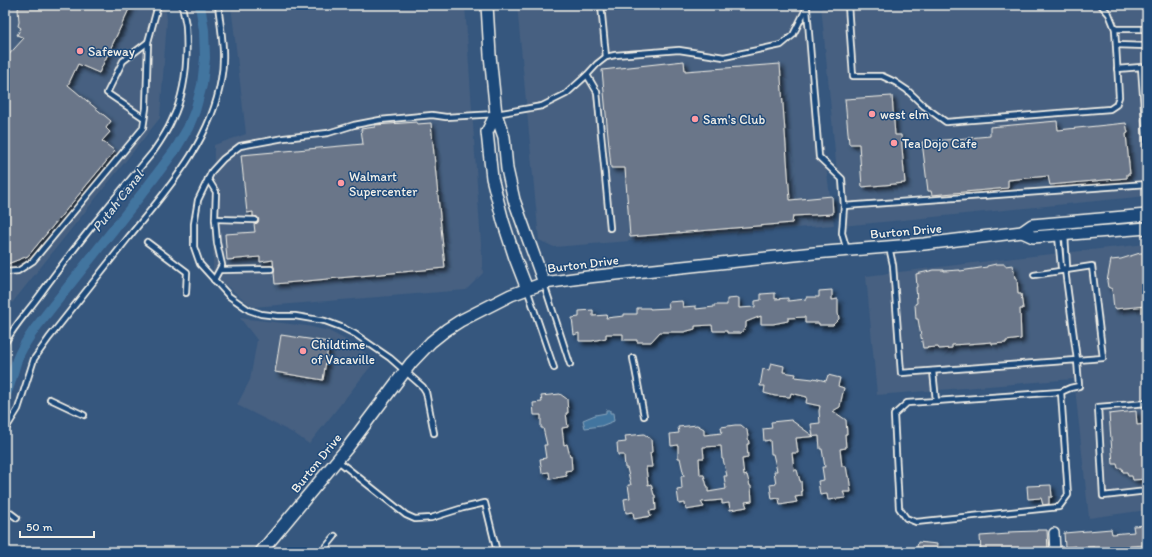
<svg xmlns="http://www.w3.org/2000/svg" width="1152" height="557" viewBox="0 0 1152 557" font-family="Itim,sans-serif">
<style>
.built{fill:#466081}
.water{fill:#43749f;stroke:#8aa6bc}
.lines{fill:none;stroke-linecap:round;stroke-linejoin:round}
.canal{stroke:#43749f;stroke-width:10}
.building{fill:#6a7689;stroke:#f4f1e8;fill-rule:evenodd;filter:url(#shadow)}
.service-casing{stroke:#f4f1e8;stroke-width:8}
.minor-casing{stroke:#f4f1e8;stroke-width:12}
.tertiary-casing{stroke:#f4f1e8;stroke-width:14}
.service{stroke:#1f4a7a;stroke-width:4.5}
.minor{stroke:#1f4a7a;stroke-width:9}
.tertiary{stroke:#1f4a7a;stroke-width:11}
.poi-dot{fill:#ff9aa2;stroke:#1f4a7a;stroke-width:1.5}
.labels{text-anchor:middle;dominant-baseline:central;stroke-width:3;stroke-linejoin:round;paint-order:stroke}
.poi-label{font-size:13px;fill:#f4f1e8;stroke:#1f4a7a;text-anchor:start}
.street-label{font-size:13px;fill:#f4f1e8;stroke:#1f4a7a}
.water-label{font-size:14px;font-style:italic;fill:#d9dedd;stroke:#1f4a7a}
</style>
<defs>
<filter id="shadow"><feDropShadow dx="3.5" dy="3.5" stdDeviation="2" flood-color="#0009"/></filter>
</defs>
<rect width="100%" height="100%" fill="#36577e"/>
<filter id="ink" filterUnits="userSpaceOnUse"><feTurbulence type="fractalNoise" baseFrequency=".025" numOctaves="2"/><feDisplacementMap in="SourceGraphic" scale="8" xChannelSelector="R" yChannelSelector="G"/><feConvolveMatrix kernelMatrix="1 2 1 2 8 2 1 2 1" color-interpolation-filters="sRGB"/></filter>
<g filter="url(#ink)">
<g class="built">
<polygon points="5,5 165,5 167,20 160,118 12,303 5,297"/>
<polygon points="231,5 465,5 483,273 466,290 253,307 213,275 214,145 246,134"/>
<polygon points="517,5 804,5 834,225 554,247 539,240"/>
<polygon points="821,5 1147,5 1147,196 842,226"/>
<polygon points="1147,244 1147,510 1089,518 1074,379 877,395 866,276 1014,258"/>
<polygon points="240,318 307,326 329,331 357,346 375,361 309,444 295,434 237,405 250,380 257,340"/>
</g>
<polygon class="water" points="606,410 610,410 610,413 613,413 614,421 601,426 585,428 583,420 595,415 606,413"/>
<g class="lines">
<path class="canal" d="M5,396C10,387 12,376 15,366C19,351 28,338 37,326L148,186L175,150L188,128L195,111L202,85L205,58L204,30L200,5"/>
</g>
<g class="building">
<polygon points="20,5 131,5 99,73 78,64 68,85 111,121 106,128 110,132 102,141 115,151 28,256 5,265 5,59 24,38 17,35 21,28 18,26 19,22 18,9"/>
<polygon points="684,61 685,71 780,64 790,200 832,196 833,214 793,216 792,223 630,237 625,168 611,168 602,70"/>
<polygon points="892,96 895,135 901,135 905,183 862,187 859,144 849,144 845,99"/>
<polygon points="1057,121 1058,130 1126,123 1128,133 1126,134 1130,174 1127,174 1127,178 1050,185 1048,176 1008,180 1008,188 932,195 931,191 928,191 922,142 990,136 990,127"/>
<polygon points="417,122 417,124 431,123 445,268 275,284 273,260 260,262 260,257 227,260 225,234 255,232 254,224 257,223 259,220 257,217 253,216 253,212 247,213 241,155 363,144 361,129 375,127 375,125"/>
<polygon points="1140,253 1147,253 1147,306 1114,309 1112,289 1108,287 1107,281 1111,260 1121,259"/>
<polygon points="996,264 1005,264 1005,266 1013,265 1015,278 1017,278 1018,294 1021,294 1023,309 1020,309 1021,339 1006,341 1006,343 992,344 992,342 967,344 952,345 952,348 939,349 938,347 923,348 918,319 916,319 915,304 917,303 916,287 917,287 916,274 934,270 944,270 944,271 960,270 960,271 987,267 987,266"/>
<polygon points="832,290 832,300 838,299 838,313 839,319 833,325 819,325 819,323 805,323 805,317 788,318 788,321 773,324 761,324 761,316 746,322 746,327 741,333 727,333 727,331 713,331 712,325 695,326 695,329 684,332 660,332 651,342 637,342 637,340 623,340 623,334 606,334 606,338 592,341 579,341 579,333 574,335 572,318 579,317 579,311 593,310 593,316 607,315 606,318 624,316 624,314 637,314 637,308 650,308 650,309 669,308 668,302 682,301 683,307 696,306 696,309 714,307 714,305 727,305 727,299 739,298 739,308 755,307 755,301 761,300 761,294 775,293 775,299 788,298 788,301 806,299 806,297 819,297 819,291"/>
<polygon points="281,335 329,342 323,380 275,372"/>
<polygon points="771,363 784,366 783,372 796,374 795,377 813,379 814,378 826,381 828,375 840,378 838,386 844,388 841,401 840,407 833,411 846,420 847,434 845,434 846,448 840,449 842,466 846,466 848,477 849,477 851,492 843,492 846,498 828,500 827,494 820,495 818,481 824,480 822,467 825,467 822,449 820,449 819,436 796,438 798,453 792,453 794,470 797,470 800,481 801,481 802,496 795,497 797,502 780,505 779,498 772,499 770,485 776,484 774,471 777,471 773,454 771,454 770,440 764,441 763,429 772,428 771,422 791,420 813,436 811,424 820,423 819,411 820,406 806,403 807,397 791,393 790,397 775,396 764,393 765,386 760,386 763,369 769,370"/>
<polygon points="560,394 567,399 568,413 566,413 568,427 562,428 564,445 567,444 570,456 571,455 572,470 565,471 567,476 550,479 549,472 542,473 540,459 546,458 544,445 547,445 543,428 541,428 541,415 534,415 533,403 542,402 541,396"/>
<polygon points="1136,411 1137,425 1146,424 1147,426 1147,479 1133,480 1132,476 1128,476 1127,472 1123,472 1122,468 1118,468 1117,464 1113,464 1109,414"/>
<path d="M697,425L704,429V435L722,433L721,427L735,425H741L747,430L749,444H747L748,458L742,459L744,476L747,475L750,486H751L752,501L745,502L747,507L730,510L729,503L722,504V500L701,502L704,507L686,510L685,503L679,504L677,490L682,489L681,476H684L680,458H678V445L671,446L670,434L679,433L678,427ZM721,446L722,459H723L727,476H724L726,489L708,492V486H707L704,475H700L699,458H704L703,447Z"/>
<polygon points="644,434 651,439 652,452 650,453 652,467 646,467 648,485 651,484 654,495 655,495 656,510 649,511 651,516 634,519 633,512 626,513 624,499 630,498 628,485 631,485 627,468 625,468 624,455 618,455 617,443 626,442 625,436"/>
<polygon points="1051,485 1052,497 1049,497 1049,504 1043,505 1041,498 1028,499 1027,486"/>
<polygon points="1147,525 1147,545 1103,548 1103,551 1095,552 1094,547 1076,548 1076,546 1065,547 1064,533 1111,529 1112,534 1134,532 1133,526"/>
<polygon points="1037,530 1047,530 1048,552 981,552 980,536 1009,534 1008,532 1037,531"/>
<polygon points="918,542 937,544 936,552 916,552"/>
</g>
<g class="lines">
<defs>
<g id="service">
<polyline points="601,5 606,57"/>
<polyline points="848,5 853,76 882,76 895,82 907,90 924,106 946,122 1110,109 1116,105 1119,97 1115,29 1109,14 1101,5"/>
<polyline points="5,7 6,5"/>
<polyline points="807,9 819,157 842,179 844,206 842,233 847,250"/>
<polyline points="5,29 5,39"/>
<polyline points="1115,29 1147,29"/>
<polyline points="1116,45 1147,46"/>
<polyline points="1117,69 1141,67 1147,150"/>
<polyline points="587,75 597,92 610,228"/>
<polyline points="144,118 107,93 123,61 148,42"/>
<polyline points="208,179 216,192 215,219 217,243 222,265 214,280"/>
<polyline points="844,206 1147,184"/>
<polyline points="215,219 255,220"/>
<polyline points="1058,236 1061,267 1065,270"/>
<polyline points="147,242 187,272 186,293"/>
<polyline points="889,247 893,265 901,373 1077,360 1079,386 1070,388 1061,392"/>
<polyline points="220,270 271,269"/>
<polyline points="5,272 18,271 33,261 143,128 146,108 148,42 158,5"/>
<polyline points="1034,275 1092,266 1103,358 1077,360 1065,270 1067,266 1065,235"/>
<polyline points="544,284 570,364"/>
<polyline points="527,289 554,368"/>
<path d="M5,343C14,326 28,311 39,296C75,246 114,199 153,152C160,142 167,132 172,120C186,92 188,57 186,26C185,19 183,12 182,5"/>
<polyline points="633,358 644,416"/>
<polyline points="933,371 936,401 1061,392 1068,495 1059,507 916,522 906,518 899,508 894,415 907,403 936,401"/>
<polyline points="50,399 84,415"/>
<polyline points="1147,403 1098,407 1103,496 1147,491"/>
<path d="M5,430L18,409L34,359L49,338C75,305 102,271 128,238C166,191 211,142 221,80C226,55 221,30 218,5"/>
<polyline points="434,433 426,392 423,387 390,358 355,334 341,327 325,321 295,316 278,316 261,314 249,310 229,296 200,264 194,247 194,224 198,200 212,171 223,159 240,146 284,138 328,133 354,125 380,120 432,115 446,117 496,114 542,106 566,94 587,75 597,64 606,57 615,55 679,50 724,57 781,45 793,35 807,7 807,5"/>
<polyline points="337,460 406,515 415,519 431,518 463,508 485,503 497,552"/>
<polyline points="5,509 17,518"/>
<polyline points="322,552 335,536"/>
</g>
<polyline id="minor" points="1054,533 1055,552"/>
<g id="tertiary">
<polyline points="487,5 490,55 496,114 504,137 507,169 514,200 544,283"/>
<polyline points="496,114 487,132 492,178 503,221 515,258 527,289"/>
<polyline points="1022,232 1033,237 1147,228"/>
<polyline points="261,552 348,447 411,363 431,342 446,330 460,321 511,295 544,283 588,277 814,253 924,244 1022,232 1032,225 1147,215"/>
</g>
</defs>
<use href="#service" class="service-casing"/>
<use href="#minor" class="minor-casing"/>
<use href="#tertiary" class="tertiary-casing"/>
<use href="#service" class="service"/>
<use href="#minor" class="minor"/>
<use href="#tertiary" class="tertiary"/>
</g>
</g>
<g class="poi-dot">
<circle cx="80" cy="51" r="4"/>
<circle cx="872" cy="114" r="4"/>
<circle cx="695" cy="119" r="4"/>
<circle cx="894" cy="143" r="4"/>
<circle cx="341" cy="183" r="4"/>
<circle cx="303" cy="351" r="4"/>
</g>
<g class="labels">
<g class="poi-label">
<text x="88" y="51">Safeway</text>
<text x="880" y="114">west elm</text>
<text x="703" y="119">Sam's Club</text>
<text x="902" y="143">Tea Dojo Cafe</text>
<text x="349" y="176">Walmart<tspan x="349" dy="15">Supercenter</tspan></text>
<text x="311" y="344">Childtime<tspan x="311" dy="15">of Vacaville</tspan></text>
</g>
<g class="street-label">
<text transform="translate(906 231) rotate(-5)">Burton Drive</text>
<text transform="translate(583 264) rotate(-7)">Burton Drive</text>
<text transform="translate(316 463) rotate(-51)">Burton Drive</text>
</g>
<g class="water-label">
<text transform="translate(118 201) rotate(-52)">Putah Canal</text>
</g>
</g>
<rect width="1152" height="557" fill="none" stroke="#1f4a7a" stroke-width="20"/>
<rect x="10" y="10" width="1132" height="537" fill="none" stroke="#f4f1e8" stroke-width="1.5" filter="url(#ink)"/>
<path d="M20 531v6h74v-6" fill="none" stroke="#f4f1e8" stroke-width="2"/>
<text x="26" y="531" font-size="12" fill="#f4f1e8" stroke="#1f4a7a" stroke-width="3" paint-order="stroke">50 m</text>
</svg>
